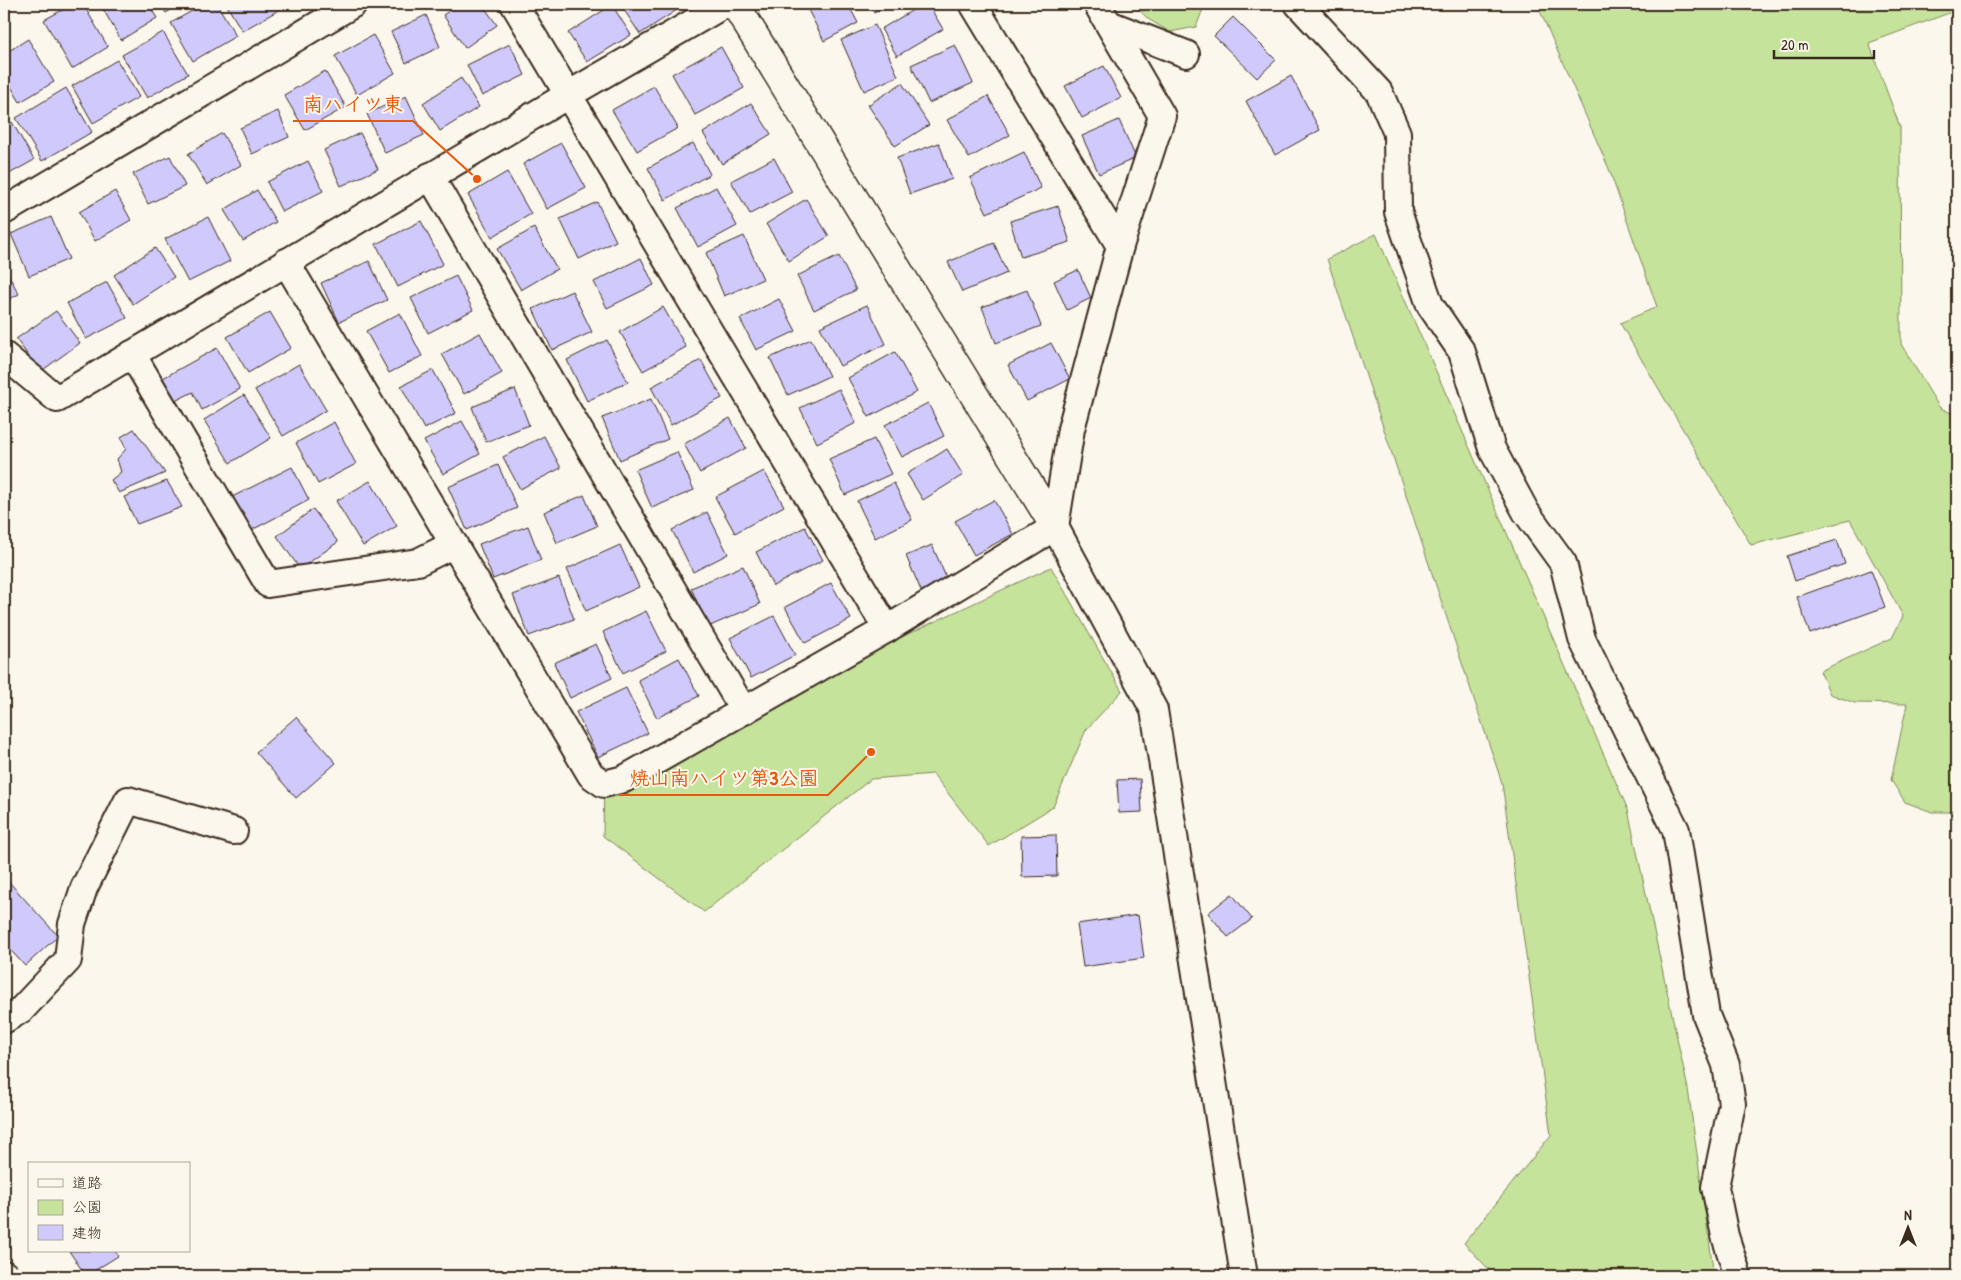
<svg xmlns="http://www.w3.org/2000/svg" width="1961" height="1280" viewBox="0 0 1961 1280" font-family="'Patrick Hand','Klee One',sans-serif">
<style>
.green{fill:#c5e39b;stroke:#80865c}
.building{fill:#d0c9fc;stroke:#3b2a1e}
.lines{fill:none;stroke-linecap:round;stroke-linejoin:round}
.minor-casing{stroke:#3b2a1e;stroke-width:30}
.tertiary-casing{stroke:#3b2a1e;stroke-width:31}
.minor{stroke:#fbf7ec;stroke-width:26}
.tertiary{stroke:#fbf7ec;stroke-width:28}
.leader{fill:none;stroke:#e8590c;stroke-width:2}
.callout-dot{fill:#e8590c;stroke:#fbf7ec;stroke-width:2}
.callout-label{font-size:20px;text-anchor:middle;font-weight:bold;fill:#e8590c;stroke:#fbf7ec;stroke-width:4;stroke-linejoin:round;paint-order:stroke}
</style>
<rect width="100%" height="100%" fill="#fbf7ec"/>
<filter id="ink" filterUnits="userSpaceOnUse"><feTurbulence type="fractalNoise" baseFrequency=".02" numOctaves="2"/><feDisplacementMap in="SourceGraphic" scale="10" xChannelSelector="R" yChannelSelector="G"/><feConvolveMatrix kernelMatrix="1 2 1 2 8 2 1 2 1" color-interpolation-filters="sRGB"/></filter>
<g filter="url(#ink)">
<g class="green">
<polygon points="1134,4 1205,4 1196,27 1170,32 1148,19"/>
<polygon points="1537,4 1957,4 1957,10 1869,43 1900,127 1901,344 1939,407 1957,416 1957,812 1932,812 1905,802 1891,780 1907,704 1855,703 1830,694 1820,671 1892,638 1903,616 1850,520 1751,545 1620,323 1657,307 1609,169"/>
<polygon points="1376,234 1628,810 1688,1089 1714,1276 1495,1276 1464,1243 1551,1135 1502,783 1327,259"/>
<polygon points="1051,567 1122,691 1086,730 1053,807 989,846 933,774 871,779 704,912 603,836 604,784 744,711"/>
</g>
<g class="building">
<polygon points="73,4 83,4 108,47 72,69 44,20"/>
<polygon points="100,4 148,4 157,18 121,40"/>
<polygon points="160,4 181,4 166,13"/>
<polygon points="204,4 217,4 236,36 193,61 171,23"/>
<polygon points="226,4 283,4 284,7 242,31"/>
<polygon points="459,4 482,4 497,25 465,48 443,15"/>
<polygon points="563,4 578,4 568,11"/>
<polygon points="620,4 677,4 680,8 640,34"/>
<polygon points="805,4 848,4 858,23 824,41"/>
<polygon points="869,4 890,4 874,13"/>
<polygon points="923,4 928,4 943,29 897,56 881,29"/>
<polygon points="612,5 631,35 587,62 568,33"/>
<polygon points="426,15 440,47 406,63 391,32"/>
<polygon points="1233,17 1276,60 1257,78 1214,36"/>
<polygon points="875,25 898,76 864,91 841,40"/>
<polygon points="163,32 188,74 147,98 122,55"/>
<polygon points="373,35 395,73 357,95 335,56"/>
<polygon points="28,39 54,82 20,102 4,75 4,54"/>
<polygon points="510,44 525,75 482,96 467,65"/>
<polygon points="955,45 973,83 929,103 911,65"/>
<polygon points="721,47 744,88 695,115 672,74"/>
<polygon points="117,60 139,97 93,123 72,86"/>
<polygon points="1104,66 1121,98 1082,118 1065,86"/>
<polygon points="325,71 346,107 305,130 284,95"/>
<polygon points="1291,76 1320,130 1275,155 1246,101"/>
<polygon points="461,78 479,107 440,131 423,103"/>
<polygon points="902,83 929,125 895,146 868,105"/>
<polygon points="654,86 678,128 637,151 612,110"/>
<polygon points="66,88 92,132 42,161 16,118"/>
<polygon points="406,96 424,135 385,153 367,114"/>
<polygon points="988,96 1010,135 969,158 947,120"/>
<polygon points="4,98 9,107 4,110"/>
<polygon points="751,103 771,134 722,164 703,133"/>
<polygon points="278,111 289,137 252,154 240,128"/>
<polygon points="1119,120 1136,158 1099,174 1082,136"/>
<polygon points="12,122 34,160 4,177 4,126"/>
<polygon points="222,133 241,165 207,185 188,154"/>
<polygon points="360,133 378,169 341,186 324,150"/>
<polygon points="561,143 586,188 547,209 523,164"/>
<polygon points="693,143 710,174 665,200 648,168"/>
<polygon points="939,143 952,179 910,194 897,158"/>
<polygon points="1024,152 1041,188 987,213 970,178"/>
<polygon points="170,156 185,186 148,204 133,174"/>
<polygon points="774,158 792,192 750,214 731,181"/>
<polygon points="308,161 323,191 282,212 267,182"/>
<polygon points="507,172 531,214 492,237 468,195"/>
<polygon points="716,187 737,226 698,247 677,208"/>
<polygon points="257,190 276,222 243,241 224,210"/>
<polygon points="115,191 131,220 95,241 79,212"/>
<polygon points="806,199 829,236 789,261 766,224"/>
<polygon points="597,202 616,241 579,259 560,219"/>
<polygon points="1058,206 1070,242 1021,257 1010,221"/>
<polygon points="51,217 69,259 29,276 11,234"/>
<polygon points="208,217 230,261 188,282 165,239"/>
<polygon points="421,221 443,264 398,287 376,244"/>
<polygon points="534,228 557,269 521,290 497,249"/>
<polygon points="744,236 763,279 724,296 706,253"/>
<polygon points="994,243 1007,273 962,292 948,262"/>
<polygon points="155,248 174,277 133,304 114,275"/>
<polygon points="839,256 856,290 814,310 797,276"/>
<polygon points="641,258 654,285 607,308 594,282"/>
<polygon points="369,261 387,300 339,322 321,283"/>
<polygon points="4,267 19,294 4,302"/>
<polygon points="1078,270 1091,298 1067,310 1054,281"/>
<polygon points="456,276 473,310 428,333 411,298"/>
<polygon points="107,282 127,318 86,339 67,303"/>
<polygon points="1027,290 1041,326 996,343 982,307"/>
<polygon points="572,291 592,332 552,350 533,309"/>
<polygon points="779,299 796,331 756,350 740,319"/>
<polygon points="867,305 886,344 840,366 820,327"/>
<polygon points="663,307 686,347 643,371 620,332"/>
<polygon points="56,311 80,343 40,372 16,339"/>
<polygon points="270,312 291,348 248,373 227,337"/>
<polygon points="400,313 422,356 389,373 366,331"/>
<polygon points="480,333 502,373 464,394 442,354"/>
<polygon points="811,339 829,376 788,395 770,358"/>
<polygon points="607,340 628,382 587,401 567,360"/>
<polygon points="1051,343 1070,379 1027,401 1008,365"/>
<polygon points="217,348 240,389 202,410 193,392 175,401 163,378"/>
<polygon points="895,352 917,392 869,417 848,378"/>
<polygon points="701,360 722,398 671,425 651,387"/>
<polygon points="299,364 326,410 283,436 255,390"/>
<polygon points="433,370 456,413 424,429 401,386"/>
<polygon points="515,389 529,425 486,442 472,407"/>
<polygon points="839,389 856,423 817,443 800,408"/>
<polygon points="244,395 271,438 230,463 204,420"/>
<polygon points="651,399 668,439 620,460 602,418"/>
<polygon points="928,403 944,436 902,457 885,425"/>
<polygon points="730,418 746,448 700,473 684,444"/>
<polygon points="462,421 480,454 443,474 424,441"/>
<polygon points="334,422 356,464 318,484 296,443"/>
<polygon points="134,429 165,473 119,493 111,480 121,472 117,459 126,449 121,437"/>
<polygon points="544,436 561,468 520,489 503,457"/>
<polygon points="874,439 891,474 845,495 829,459"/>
<polygon points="947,449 963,475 923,500 907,474"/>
<polygon points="677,452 694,490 652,508 635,470"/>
<polygon points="498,465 517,508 467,530 448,487"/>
<polygon points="292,467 309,500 250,531 232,497"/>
<polygon points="764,471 784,506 735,533 715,497"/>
<polygon points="167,481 182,507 137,524 124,497"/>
<polygon points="370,481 397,526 363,546 336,501"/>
<polygon points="894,483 912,520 875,538 857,501"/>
<polygon points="584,495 597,526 557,543 544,512"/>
<polygon points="994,500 1013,534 974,555 955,521"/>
<polygon points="313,509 338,542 300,569 277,536"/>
<polygon points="707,512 728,554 693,572 672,530"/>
<polygon points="528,526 541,560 493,579 479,544"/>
<polygon points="805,527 823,560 773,586 756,552"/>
<polygon points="1837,540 1845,564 1795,581 1787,556"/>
<polygon points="620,545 639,587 586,611 567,569"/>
<polygon points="932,545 949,584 923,595 906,556"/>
<polygon points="743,566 760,604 708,627 691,588"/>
<polygon points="1871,570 1885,607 1810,634 1797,597"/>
<polygon points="559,578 574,619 529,636 513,595"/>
<polygon points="831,583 851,619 805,643 785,607"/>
<polygon points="646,611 666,651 623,673 603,632"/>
<polygon points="774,616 795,655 751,678 730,638"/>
<polygon points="596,644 612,678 570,698 554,663"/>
<polygon points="679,658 699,696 657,718 638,680"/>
<polygon points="626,688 648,733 598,757 576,712"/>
<polygon points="296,717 336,763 296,798 256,752"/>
<polygon points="1140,779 1142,812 1119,813 1117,780"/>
<polygon points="1056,835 1057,876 1022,877 1021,836"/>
<polygon points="9,882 58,936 25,966 4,943 4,887"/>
<polygon points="1232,894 1252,919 1228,937 1208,913"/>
<polygon points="1138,915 1144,958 1083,967 1077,924"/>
<polygon points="69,1251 115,1251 118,1256 86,1276"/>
</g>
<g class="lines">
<defs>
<g id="minor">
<polyline points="514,4 887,629"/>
<polyline points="973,4 1120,246"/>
<polyline points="1298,4 1379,92 1397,133 1398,212 1430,305 1462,352 1492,449 1526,512 1563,563 1582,639 1676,830 1706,1015 1726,1065 1732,1104 1715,1187 1725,1236 1738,1276"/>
<polyline points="1109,24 1186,54"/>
<polyline points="430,176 744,711"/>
<polyline points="4,211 353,4"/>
<polyline points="286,262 591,775 604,784 624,779 887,629 1055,527 1071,429 1120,246 1162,116 1097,4"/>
<polyline points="132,354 268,584 418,562 454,544"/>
<polyline points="4,355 57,399 568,95 725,4"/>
<polyline points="1055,527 1154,710 1244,1276"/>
<polyline points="4,1020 22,1009 68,960 72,924 84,888 128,800 234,831"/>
<polyline points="4,1274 6,1276"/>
</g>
<polyline id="tertiary" points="735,4 1055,527"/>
</defs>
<use href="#minor" class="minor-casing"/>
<use href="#tertiary" class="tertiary-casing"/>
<use href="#minor" class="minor"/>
<use href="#tertiary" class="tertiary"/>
</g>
</g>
<path class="leader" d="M477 179L413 121H293M871 752L828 795H619"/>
<g class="callout-dot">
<circle cx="477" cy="179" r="5"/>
<circle cx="871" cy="752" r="5"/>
</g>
<g class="callout-label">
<text x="353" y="111">南ハイツ東</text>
<text x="724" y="785">焼山南ハイツ第3公園</text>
</g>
<rect width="1961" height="1280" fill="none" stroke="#fbf7ec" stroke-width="20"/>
<rect x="10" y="10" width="1941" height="1260" fill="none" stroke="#3b2a1e" stroke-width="2" filter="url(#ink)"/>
<rect x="28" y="1162" width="162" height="90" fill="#fbf7ec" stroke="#aea59a"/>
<rect x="38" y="1179" width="25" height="8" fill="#fbf7ec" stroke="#aea59a"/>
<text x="72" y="1188" font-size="15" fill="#3b2a1e">道路</text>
<rect x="38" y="1200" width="25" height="15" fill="#c5e39b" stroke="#aea59a"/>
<text x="72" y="1212" font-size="15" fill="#3b2a1e">公園</text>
<rect x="38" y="1225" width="25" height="15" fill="#d0c9fc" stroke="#aea59a"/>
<text x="72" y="1238" font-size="15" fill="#3b2a1e">建物</text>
<g transform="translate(1908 1228)" stroke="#fbf7ec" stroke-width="4" paint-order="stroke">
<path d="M0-4L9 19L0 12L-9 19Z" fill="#3b2a1e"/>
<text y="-8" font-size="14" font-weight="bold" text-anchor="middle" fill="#3b2a1e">N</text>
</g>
<path d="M1774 50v8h100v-8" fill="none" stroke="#3b2a1e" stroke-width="2.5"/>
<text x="1781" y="50" font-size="15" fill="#3b2a1e" stroke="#fbf7ec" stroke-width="4" paint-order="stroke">20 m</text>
</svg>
